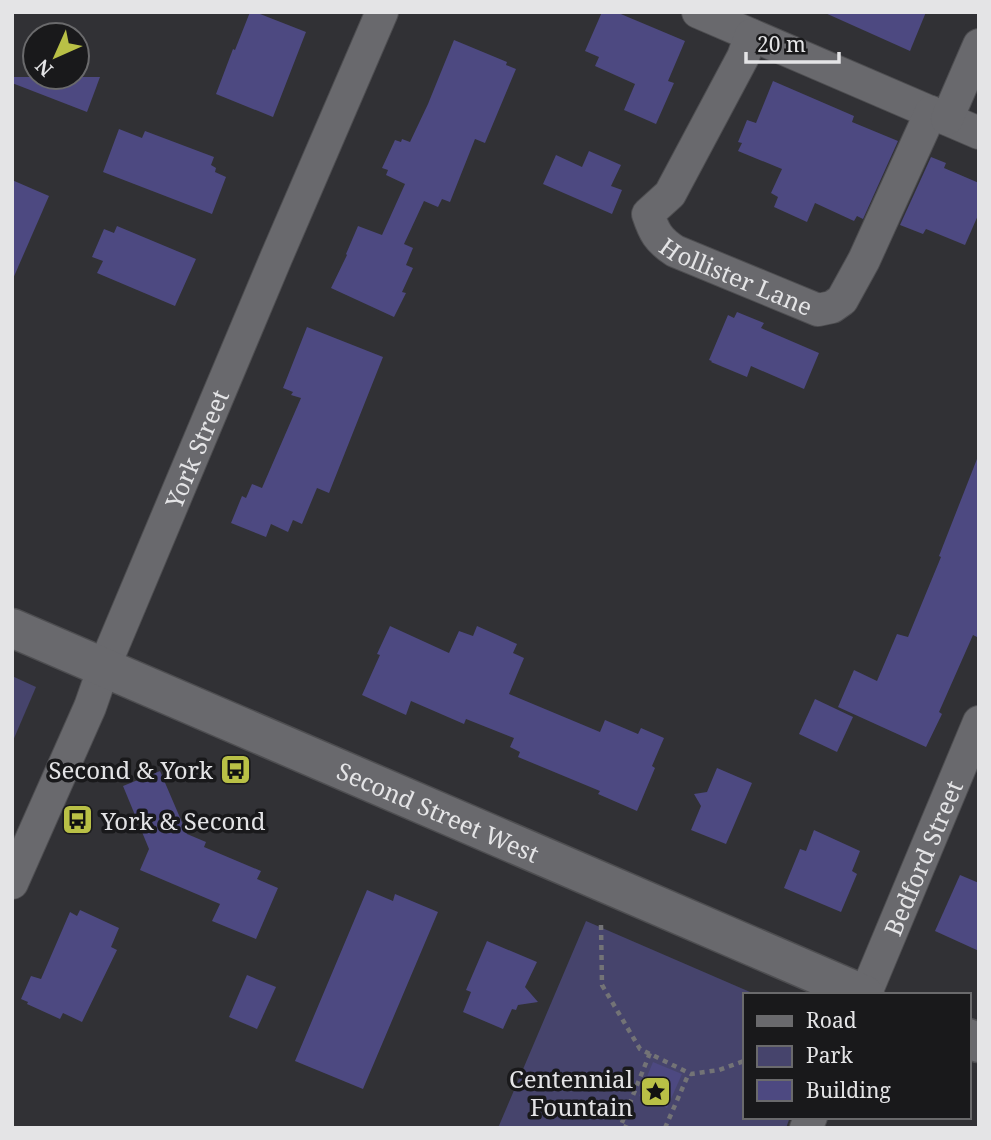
<svg xmlns="http://www.w3.org/2000/svg" width="991" height="1140" viewBox="0 0 991 1140" font-family="'Noto Serif',serif">
<style>
.green{fill:#46446c}
.building{fill:#4d4981}
.lines{fill:none;stroke-linecap:round;stroke-linejoin:round}
.street-casing{stroke:#4e4e51;stroke-width:34}
.secondary-casing{stroke:#4e4e51;stroke-width:41}
.path{stroke:#737376;stroke-width:4.5;stroke-dasharray:5 5;stroke-linecap:butt}
.street{stroke:#69696d;stroke-width:32}
.secondary{stroke:#69696d;stroke-width:38}
.labels{text-anchor:middle;dominant-baseline:central;stroke-width:7;stroke-linejoin:round;paint-order:stroke}
.street-label{font-size:24px;fill:#e4e4e6;stroke:#19191b}
.poi-label{font-size:24px;fill:#e4e4e6;stroke:#19191b;text-anchor:end}
</style>
<rect width="100%" height="100%" fill="#313135"/>
<g class="green">
<polygon points="12,676 36,687 12,743"/>
<polygon points="586,921 757,995 744,995 744,1117 790,1117 786,1128 498,1128"/>
</g>
<g class="building">
<polygon points="250,12 255,12 306,32 273,117 216,94 233,49 235,50"/>
<polygon points="602,12 616,12 685,41 668,81 674,83 656,124 624,110 635,84 595,66 599,57 585,51"/>
<polygon points="823,12 926,12 910,51"/>
<polygon points="454,40 507,62 506,65 516,69 485,143 475,139 450,202 442,199 438,207 424,201 404,244 413,248 406,265 413,268 402,292 406,293 394,317 331,288 347,255 346,254 358,226 382,235 405,184 386,175 388,170 382,168 395,140 401,142 402,139 410,142 428,104"/>
<polygon points="12,77 100,77 87,112 12,83"/>
<polygon points="773,81 854,116 852,122 898,141 863,219 857,216 854,221 815,203 807,222 774,207 778,197 771,193 782,169 738,151 742,143 738,142 747,120 756,123"/>
<polygon points="119,129 142,138 145,131 214,157 211,165 216,168 215,172 226,177 212,214 103,172"/>
<polygon points="589,151 621,165 611,186 622,190 612,214 543,184 556,155 582,167"/>
<polygon points="931,157 946,163 944,168 979,183 979,213 965,245 926,229 923,234 900,225"/>
<polygon points="12,180 49,196 12,281"/>
<polygon points="117,226 196,259 175,306 97,273 103,261 92,257 104,229 114,233"/>
<polygon points="737,312 764,323 761,328 819,353 804,389 751,366 747,377 711,362 712,361 709,360 728,315 734,318"/>
<polygon points="307,327 383,357 329,493 317,488 302,524 293,520 288,532 271,524 266,537 231,523 242,496 246,498 252,484 262,488 301,398 291,395 293,392 283,388"/>
<polygon points="977,459 979,459 979,638 973,635 939,712 942,714 926,747 838,707 854,670 877,681 897,634 908,637 941,557 939,556"/>
<polygon points="390,626 449,653 459,631 473,636 477,626 517,644 513,653 524,658 509,694 600,732 605,720 638,734 641,728 664,738 652,766 655,768 637,811 598,794 600,791 518,757 520,752 510,747 514,738 466,719 464,724 411,701 406,715 362,695 380,655 377,654"/>
<polygon points="815,699 853,717 837,752 799,734"/>
<polygon points="717,768 752,783 726,844 691,830 701,806 694,794 707,792"/>
<polygon points="160,771 187,834 206,842 204,847 261,871 257,879 278,888 256,939 212,921 220,904 140,870 149,849 123,786"/>
<polygon points="814,830 860,851 852,871 857,874 841,912 784,888 800,849 806,851"/>
<polygon points="960,875 979,883 979,951 935,931"/>
<polygon points="367,890 393,901 395,894 438,912 363,1089 295,1061"/>
<polygon points="80,910 119,928 111,947 117,950 82,1022 63,1013 60,1019 27,1004 28,1002 21,999 31,976 41,979 70,912 77,916"/>
<polygon points="487,941 537,962 525,987 538,1002 518,1005 516,1010 512,1009 503,1029 463,1012 471,992 466,990"/>
<polygon points="247,975 276,987 257,1029 229,1017"/>
<polygon points="653,1062 682,1074 667,1108 639,1096"/>
</g>
<g class="lines">
<defs>
<g id="street">
<polyline points="698,12 979,133"/>
<path id="s1" d="M751,35L743,57L670,194L648,214C654,232 658,240 675,251L818,310L832,307L842,300L864,260L931,112"/>
<polyline points="947,119 979,45"/>
<path id="s2" d="M12,883L90,707L104,667L276,258L382,12"/>
<path id="s3" d="M865,995L979,722"/>
<polyline points="806,1128 811,1117"/>
</g>
<g id="secondary">
<path id="s4" d="M12,628C297,750 581,873 865,995"/>
<polyline points="968,1038 979,1043"/>
</g>
</defs>
<use href="#street" class="street-casing"/>
<use href="#secondary" class="secondary-casing"/>
<g class="path">
<polyline points="601,925 602,985 640,1049 691,1074 719,1070 744,1061"/>
<polyline points="628,1128 621,1125 650,1053"/>
<polyline points="665,1128 689,1073"/>
</g>
<use href="#street" class="street"/>
<use href="#secondary" class="secondary"/>
</g>
<defs>
<symbol id="bus-square" viewBox="-11 -11 22 22"><rect x="-9" y="-9" width="18" height="18" rx="4" fill="#b9c046" stroke="#19191b"/><path d="M-5-6H5V4H4V6H2V4H-2V6H-4V4H-5ZM-3.5-4V0h7V-4ZM-3.5 1.2v1.5H-2V1.2ZM2 1.2v1.5H3.5V1.2Z" fill="#111"/></symbol>
<symbol id="sight-square" viewBox="-11 -11 22 22"><rect x="-9" y="-9" width="18" height="18" rx="4" fill="#b9c046" stroke="#19191b"/><path d="M0-6L1.8-2.2L6-1.7L2.9 1.2L3.7 5.4L0 3.3L-3.7 5.4L-2.9 1.2L-6-1.7L-1.8-2.2Z" fill="#111"/></symbol>
</defs>
<g fill-rule="evenodd">
<use href="#bus-square" x="218" y="752" width="35" height="35"/>
<use href="#bus-square" x="60" y="802" width="35" height="35"/>
<use href="#sight-square" x="638" y="1074" width="35" height="35"/>
</g>
<g class="labels">
<g class="street-label">
<text stroke="none"><textPath href="#s1" startOffset="322">Hollister Lane</textPath></text>
<text stroke="none"><textPath href="#s2" startOffset="472">York Street</textPath></text>
<text stroke="none"><textPath href="#s4" startOffset="464">Second Street West</textPath></text>
<text stroke="none"><textPath href="#s3" startOffset="149">Bedford Street</textPath></text>
</g>
<g class="poi-label">
<text x="213" y="769">Second &amp; York</text>
<text x="101" y="820" text-anchor="start">York &amp; Second</text>
<text x="633" y="1078">Centennial<tspan x="633" dy="28">Fountain</tspan></text>
</g>
</g>
<rect width="991" height="1140" fill="none" stroke="#e4e4e6" stroke-width="28"/>
<rect x="743" y="993" width="228" height="126" fill="#19191b" stroke="#6a6a6c" stroke-width="2"/>
<rect x="757" y="1016" width="35" height="10" fill="#69696d" stroke="#6a6a6c" stroke-width="2"/>
<text x="806" y="1028" font-size="21" fill="#e4e4e6">Road</text>
<rect x="757" y="1046" width="35" height="21" fill="#46446c" stroke="#6a6a6c" stroke-width="2"/>
<text x="806" y="1063" font-size="21" fill="#e4e4e6">Park</text>
<rect x="757" y="1080" width="35" height="21" fill="#4d4981" stroke="#6a6a6c" stroke-width="2"/>
<text x="806" y="1098" font-size="21" fill="#e4e4e6">Building</text>
<g transform="translate(56 56) rotate(225)"><circle r="33" fill="#19191b" stroke="#6a6a6c" stroke-width="2"/>
<path d="M0-5L12 26L0 18L-12 26Z" fill="#b9c046"/>
<text y="-10" font-size="19" font-weight="bold" text-anchor="middle" fill="#e4e4e6">N</text>
</g>
<path d="M746 52v10h93v-10" fill="none" stroke="#e4e4e6" stroke-width="3.5"/>
<text x="757" y="52" font-size="21" fill="#e4e4e6" stroke="#19191b" stroke-width="5" paint-order="stroke">20 m</text>
</svg>
